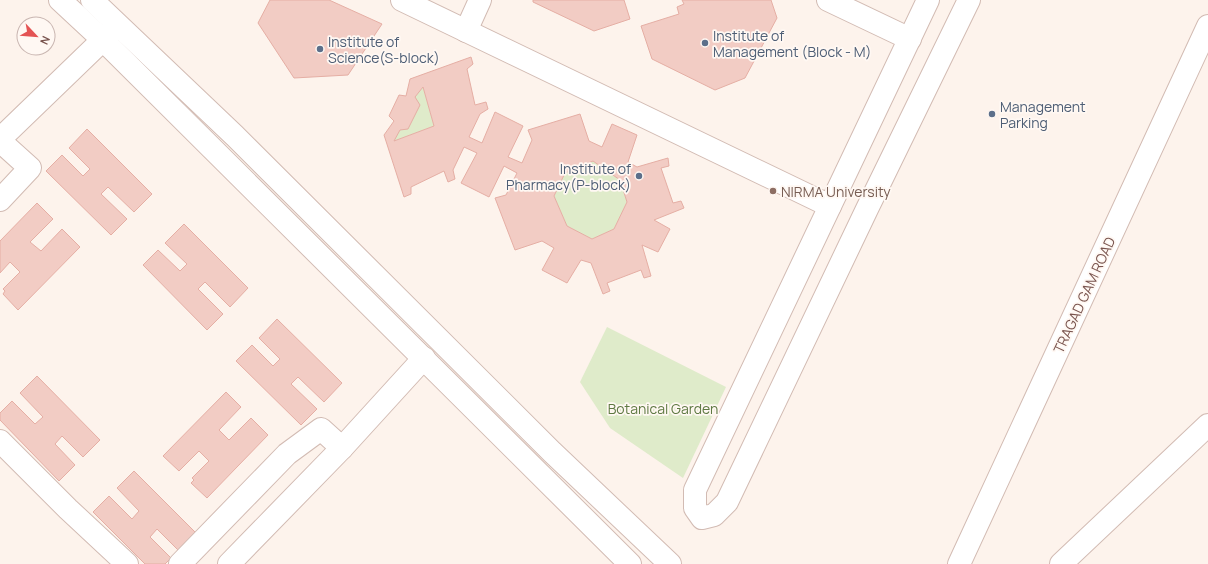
<svg xmlns="http://www.w3.org/2000/svg" width="1208" height="564" viewBox="0 0 1208 564" font-family="Manrope,sans-serif">
<style>
.green{fill:#dfebca}
.building{fill:#f2ccc4;stroke:#e5aea4;fill-rule:evenodd}
.lines{fill:none;stroke-linecap:round;stroke-linejoin:round}
.minor-casing{stroke:#d2bbb3;stroke-width:24}
.minor{stroke:#fff;stroke-width:22}
.service-dot{fill:#5c6f8a;stroke:#fff8f3;stroke-width:1.5}
.education-dot{fill:#8d6e63;stroke:#fff8f3;stroke-width:1.5}
.labels{text-anchor:middle;dominant-baseline:central;stroke-width:3.5;stroke-linejoin:round;paint-order:stroke}
.service-label{font-size:14px;fill:#4e5e75;stroke:#fff8f3;text-anchor:start}
.education-label{font-size:14px;fill:#785e54;stroke:#fff8f3;text-anchor:start}
.street-label{font-size:14px;fill:#79544e;stroke:#fff8f3}
.park-label{font-size:14px;fill:#5e7942;stroke:#fff8f3}
</style>
<rect width="100%" height="100%" fill="#fdf3ec"/>
<g class="green">
<polygon points="423,87 434,126 394,141 415,97"/>
<polygon points="593,161 620,180 627,202 614,229 592,239 567,226 554,196 565,173"/>
<polygon points="607,327 726,387 683,478 610,428 580,382"/>
</g>
<g class="building">
<polygon points="270,0 329,0 382,24 348,75 294,78 258,23"/>
<polygon points="533,0 624,0 630,19 594,31 533,2"/>
<polygon points="682,0 771,0 777,18 745,78 715,90 652,59 641,26 679,14 677,7 684,4"/>
<path d="M471,57L473,64L467,69L475,105L486,102L488,109L480,114L469,137L482,143L495,112L523,126L508,157L522,163L532,140L528,130L580,114L589,141L602,147L612,124L637,135L628,162L637,167L668,158L669,166L661,168L673,203L681,201L684,208L654,220L670,229L658,252L642,245L651,276L644,278L641,270L607,283L610,291L603,294L591,263L581,260L567,283L542,270L554,248L542,241L515,250L495,198L506,195L517,173L504,166L489,197L461,183L477,153L464,147L453,170L455,179L448,182L444,171L411,187V194L404,197L384,135L394,121L389,116L399,95L406,96L410,79ZM423,87L434,126L394,141L400,130L408,129L420,105L415,97ZM593,161L620,180L627,202L614,229L592,239L567,226L554,196L565,173Z"/>
<polygon points="87,129 152,194 134,212 108,187 101,194 127,219 111,235 46,171 62,155 83,176 90,169 69,148"/>
<polygon points="37,203 53,219 30,242 41,251 62,229 80,247 18,310 3,294 5,291 3,289 20,272 10,262 0,273 0,241"/>
<polygon points="184,224 248,288 230,307 205,282 198,289 223,314 207,330 143,265 158,250 180,271 187,264 165,243"/>
<polygon points="277,319 342,383 324,402 298,377 291,384 317,409 301,425 236,361 252,345 273,366 280,359 259,338"/>
<polygon points="37,376 100,440 83,457 62,436 55,444 75,465 59,481 0,420 0,413 12,401 35,424 43,417 20,393"/>
<polygon points="226,392 241,407 219,430 229,440 251,418 268,435 207,498 191,483 194,480 192,478 209,461 199,451 179,471 163,456"/>
<polygon points="134,471 196,533 178,550 157,529 150,537 171,558 165,564 145,564 93,512 109,496 132,519 139,511 117,488"/>
</g>
<g class="lines">
<defs>
<g id="minor">
<polyline points="60,0 103,40 630,564"/>
<polyline points="92,0 235,136 552,452 670,564"/>
<polyline points="402,0 830,206"/>
<polyline points="828,0 910,39"/>
<polyline points="928,0 695,490 695,508 702,518 714,515 727,502 867,209 969,0"/>
<polyline points="466,31 480,0"/>
<polyline points="0,139 113,30"/>
<polyline points="0,141 30,168 0,200"/>
<polyline points="0,441 68,509 127,564"/>
<polyline points="180,564 287,454 321,429 342,448"/>
<polyline points="229,564 342,448 424,358"/>
<polyline points="959,564 1208,26"/>
<polyline points="1061,564 1208,425"/>
</g>
</defs>
<use href="#minor" class="minor-casing"/>
<use href="#minor" class="minor"/>
</g>
<g class="service-dot">
<circle cx="705" cy="43" r="4"/>
<circle cx="320" cy="49" r="4"/>
<circle cx="992" cy="114" r="4"/>
<circle cx="639" cy="176" r="4"/>
</g>
<circle class="education-dot" cx="773" cy="191" r="4"/>
<g class="labels">
<g class="service-label">
<text x="713" y="35">Institute of<tspan x="713" dy="16">Management (Block - M)</tspan></text>
<text x="328" y="41">Institute of<tspan x="328" dy="16">Science(S-block)</tspan></text>
<text x="1000" y="106">Management<tspan x="1000" dy="16">Parking</tspan></text>
<text x="631" y="168" text-anchor="end">Institute of<tspan x="631" dy="16">Pharmacy(P-block)</tspan></text>
</g>
<g class="education-label">
<text x="781" y="191">NIRMA University</text>
</g>
<g class="street-label">
<text transform="translate(1084 295) rotate(-65)">TRAGAD GAM ROAD</text>
</g>
<g class="park-label">
<text x="663" y="408">Botanical Garden</text>
</g>
</g>
<g transform="translate(36 36) rotate(116)"><circle r="19" fill="#fff8f3" stroke="#c9b6b1"/>
<path d="M0-3L7 15L0 10L-7 15Z" fill="#e45454"/>
<text y="-6" font-size="11" font-weight="bold" text-anchor="middle" fill="#79544e">N</text>
</g>
</svg>
